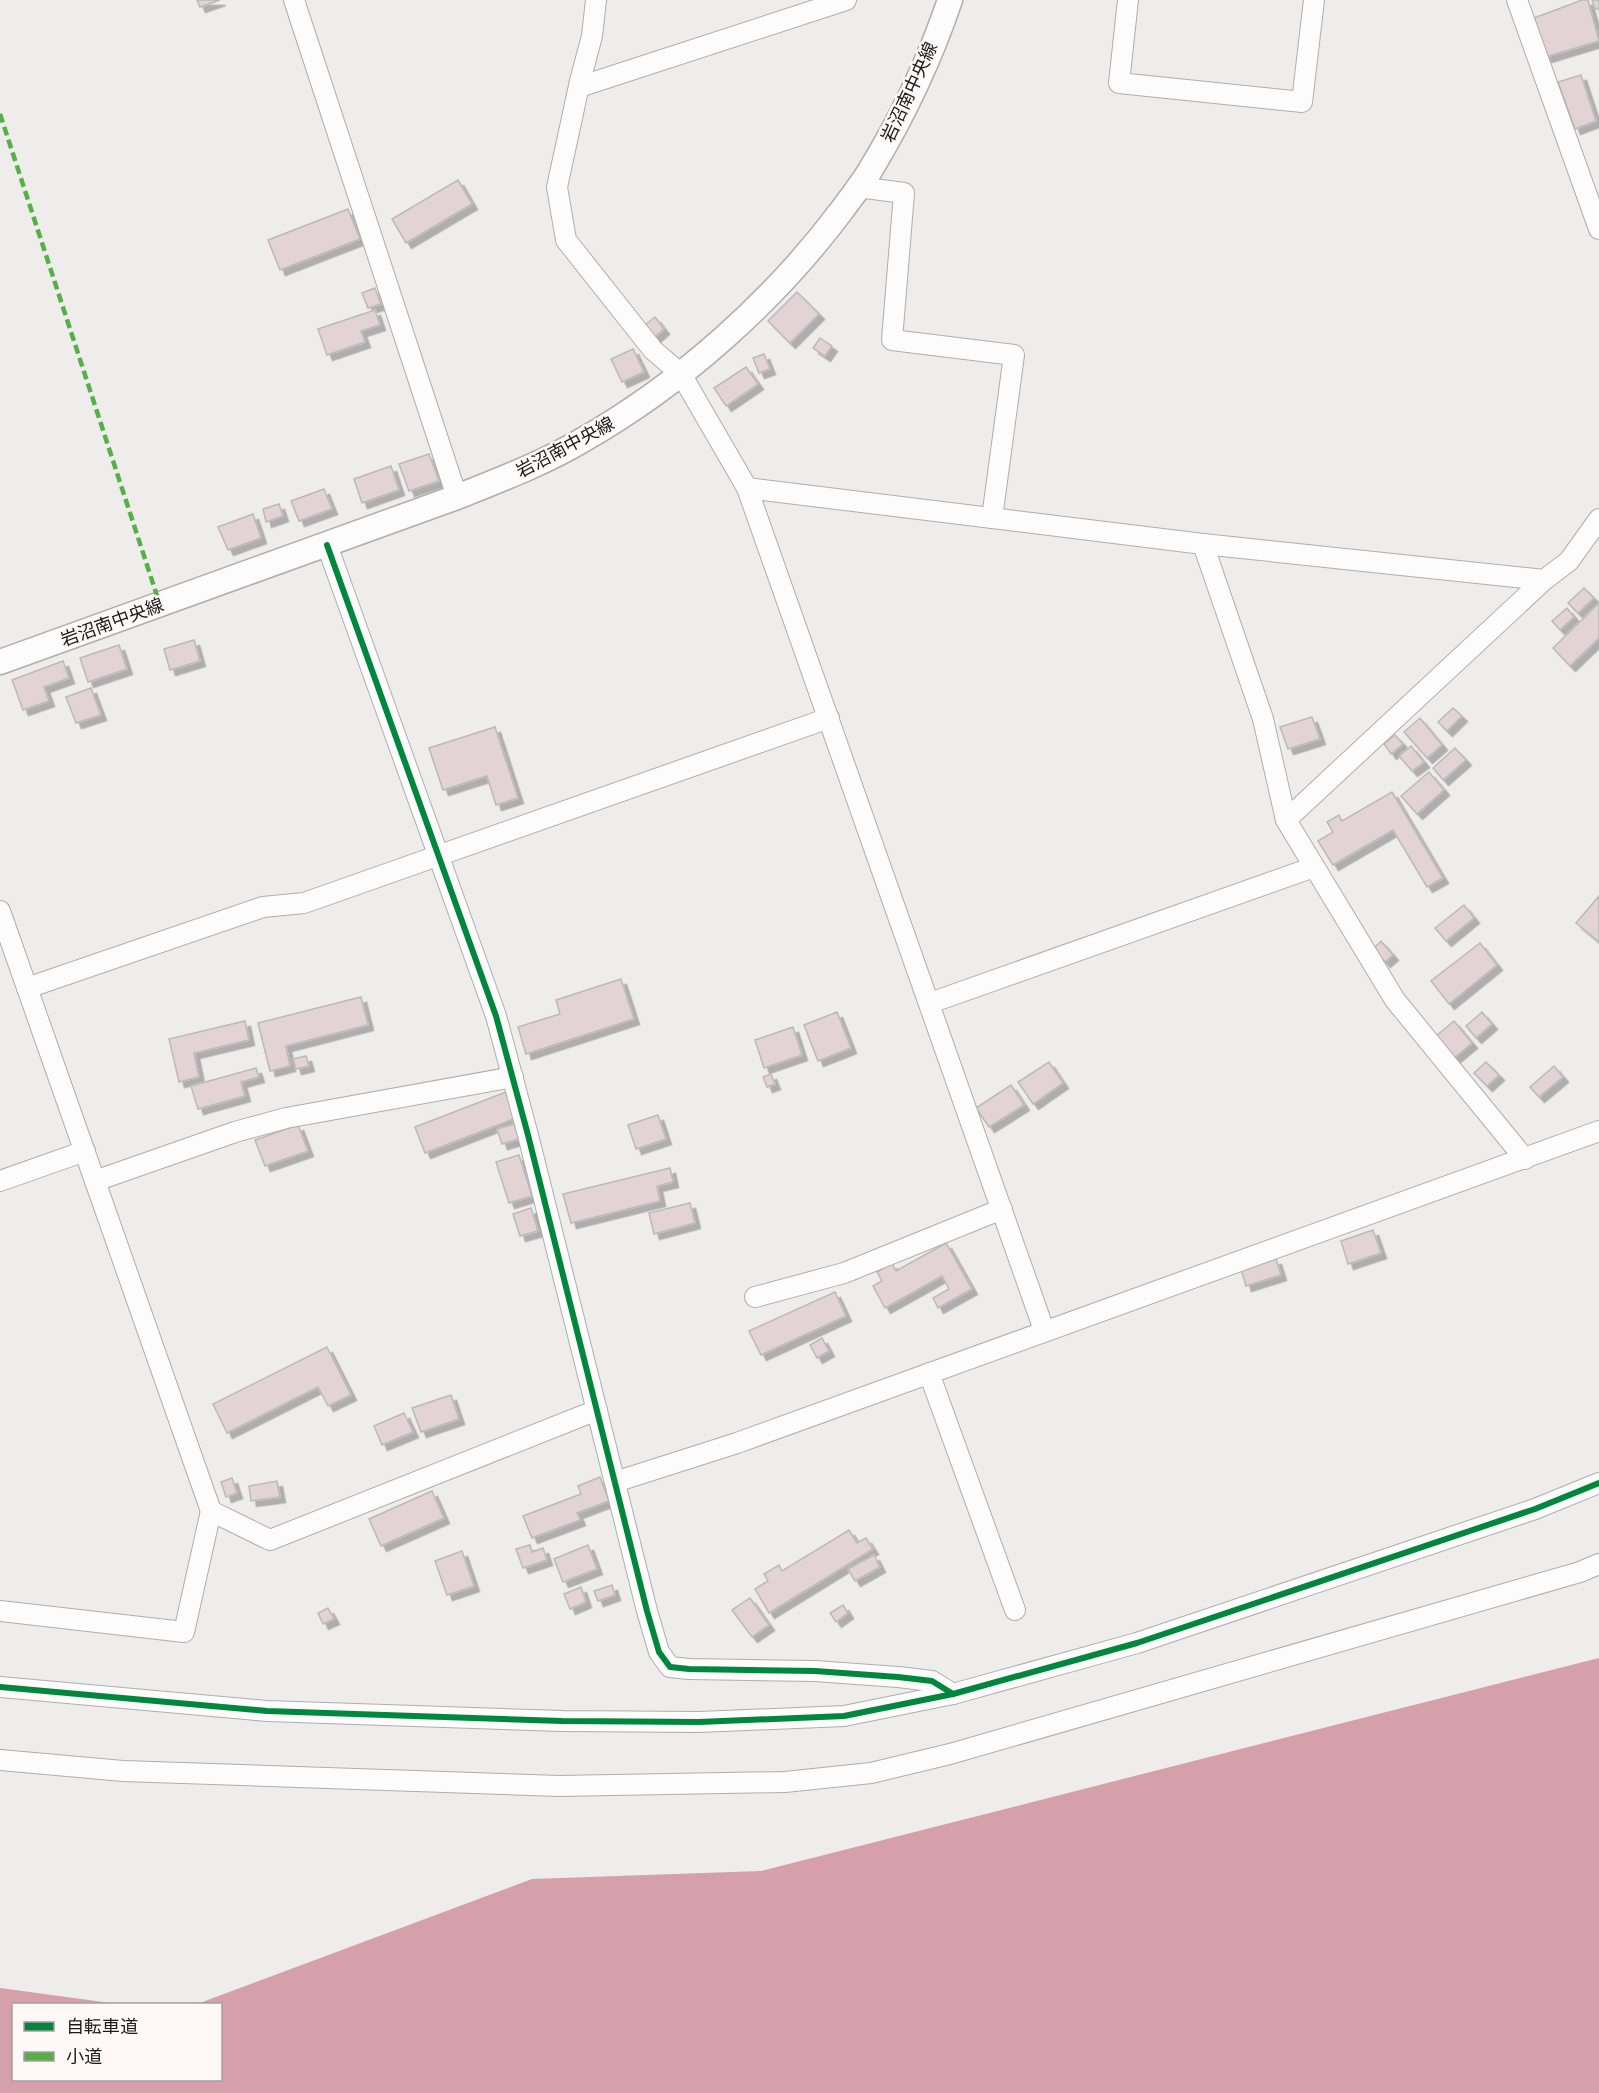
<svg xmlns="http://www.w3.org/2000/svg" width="1599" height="2093" viewBox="0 0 1599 2093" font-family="'PT Sans Narrow','Noto Sans JP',sans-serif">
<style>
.water{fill:#d5a0aa}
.building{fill:#e3d3d5;stroke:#bbb9b9;stroke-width:1.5;filter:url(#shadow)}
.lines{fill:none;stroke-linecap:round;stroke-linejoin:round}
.minor-casing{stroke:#afadad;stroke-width:22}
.tertiary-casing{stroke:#afadad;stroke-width:27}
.minor{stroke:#fdfcfc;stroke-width:20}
.tertiary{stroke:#fdfcfc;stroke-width:24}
.quiet{stroke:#55b145;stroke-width:4.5;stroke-dasharray:9 4.5;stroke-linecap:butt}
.cycleway-casing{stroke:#fef8f9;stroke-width:10}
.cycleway{stroke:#00873e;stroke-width:6}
.labels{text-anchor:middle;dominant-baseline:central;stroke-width:5;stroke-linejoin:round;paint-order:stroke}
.street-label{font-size:18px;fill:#1c1a1a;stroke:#fef8f9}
</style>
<defs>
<filter id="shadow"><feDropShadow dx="5.5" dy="5.5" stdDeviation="0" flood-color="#0004"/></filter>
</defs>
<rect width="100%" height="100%" fill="#efecec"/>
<polygon class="water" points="1599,1658 1599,2093 0,2093 0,1988 118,2004 14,2004 14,2080 220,2080 220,2004 197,2004 532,1879 761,1871"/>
<g class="building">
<polygon points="197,0 220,0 200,7"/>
<polygon points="1582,0 1588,0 1599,41 1546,57 1534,18"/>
<polygon points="1592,0 1599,0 1599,8 1595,9"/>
<polygon points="1581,75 1596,121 1575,129 1558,82"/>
<polygon points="458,180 472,204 406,243 392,219"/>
<polygon points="348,209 360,239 280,270 268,240"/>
<polygon points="375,288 381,304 368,308 362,293"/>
<polygon points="797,292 819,314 790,343 768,321"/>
<polygon points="375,310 380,325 361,331 365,342 327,355 318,329"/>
<polygon points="655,317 664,329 655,337 645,325"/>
<polygon points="820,338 832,346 825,356 813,348"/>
<polygon points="633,349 644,372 622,382 611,359"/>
<polygon points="764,354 770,369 759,373 753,358"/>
<polygon points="746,367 758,384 726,406 714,388"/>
<polygon points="429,454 439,481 409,491 399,464"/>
<polygon points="391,466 399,490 362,503 354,479"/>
<polygon points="324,489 332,509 299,521 291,501"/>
<polygon points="279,504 283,516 266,522 263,509"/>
<polygon points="253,514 261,538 228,550 218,527"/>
<polygon points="1584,588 1594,598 1578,613 1568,603"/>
<polygon points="1599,603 1599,638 1570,666 1553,648"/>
<polygon points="1567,608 1574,617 1560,630 1552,621"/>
<polygon points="194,640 200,661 170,670 164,649"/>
<polygon points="119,645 127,669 88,682 80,658"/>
<polygon points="63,661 69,678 44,687 49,701 23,710 12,680"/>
<polygon points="91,688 101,715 76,723 66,697"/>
<polygon points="1453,708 1462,716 1447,731 1438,722"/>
<polygon points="1312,717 1320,739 1288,749 1280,727"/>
<polygon points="1420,718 1442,745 1427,758 1404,732"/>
<polygon points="495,727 518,798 496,805 487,776 443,790 429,748"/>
<polygon points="1395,735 1403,744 1391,754 1384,744"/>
<polygon points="1411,746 1424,762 1412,771 1399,756"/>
<polygon points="1455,748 1466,760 1443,780 1433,768"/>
<polygon points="1429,772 1444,790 1417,814 1401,796"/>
<polygon points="1392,792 1443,878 1427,887 1393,830 1333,865 1318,841 1333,832 1327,822 1339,815 1342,821"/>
<polygon points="1599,896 1599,940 1598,941 1576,923"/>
<polygon points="1464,905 1474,918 1446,941 1435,928"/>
<polygon points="1381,941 1393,955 1385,962 1373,949"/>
<polygon points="1480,943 1497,965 1449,1004 1431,981"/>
<polygon points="621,979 634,1019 526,1054 518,1027 560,1014 556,1000"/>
<polygon points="361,997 368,1025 286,1046 290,1066 270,1071 258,1023"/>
<polygon points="837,1012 851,1048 818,1061 804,1025"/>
<polygon points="1482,1012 1492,1024 1476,1038 1466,1026"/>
<polygon points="245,1021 249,1040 194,1053 199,1077 179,1082 169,1039"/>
<polygon points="1454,1021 1472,1043 1453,1059 1435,1037"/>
<polygon points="793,1027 802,1055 764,1068 755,1040"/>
<polygon points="306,1056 309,1066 296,1069 293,1059"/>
<polygon points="1049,1062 1063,1083 1033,1104 1018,1082"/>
<polygon points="1486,1062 1499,1075 1487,1086 1474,1073"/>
<polygon points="1554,1066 1563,1077 1539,1097 1530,1087"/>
<polygon points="256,1068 259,1077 241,1082 245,1096 198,1109 191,1086"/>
<polygon points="771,1074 775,1084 767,1087 763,1077"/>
<polygon points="1011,1085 1024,1105 989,1127 976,1108"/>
<polygon points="506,1092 516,1118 425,1153 415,1127"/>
<polygon points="658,1115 666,1139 636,1149 628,1125"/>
<polygon points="514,1124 519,1139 502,1144 497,1129"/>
<polygon points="298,1125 308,1151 265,1166 255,1140"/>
<polygon points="519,1155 532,1196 509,1203 496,1162"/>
<polygon points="670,1168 673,1182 657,1186 660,1201 571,1223 563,1194"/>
<polygon points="690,1203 695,1223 654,1234 649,1213"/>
<polygon points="531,1208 538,1231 520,1236 513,1214"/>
<polygon points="1373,1230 1381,1253 1348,1264 1341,1241"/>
<polygon points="946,1243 972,1289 938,1308 933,1298 949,1289 942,1276 885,1308 873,1286 882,1281 877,1272 892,1263 896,1271"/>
<polygon points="1276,1259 1281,1275 1246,1286 1241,1269"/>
<polygon points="835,1292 846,1316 761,1355 749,1331"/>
<polygon points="822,1338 829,1351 817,1358 810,1345"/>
<polygon points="327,1347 351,1395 328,1406 318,1387 227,1433 213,1404"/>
<polygon points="451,1395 459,1419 421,1432 412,1408"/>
<polygon points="404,1413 413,1432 382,1445 374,1426"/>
<polygon points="600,1477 609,1501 577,1513 580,1520 532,1538 523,1516 581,1494 578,1486"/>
<polygon points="232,1478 237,1493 226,1497 221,1482"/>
<polygon points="277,1481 280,1497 251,1501 249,1486"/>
<polygon points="432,1491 444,1518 381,1546 369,1519"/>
<polygon points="849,1530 857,1543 866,1538 873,1549 769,1613 755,1589 768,1581 764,1574 779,1565 782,1571"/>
<polygon points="530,1545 532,1552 543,1548 547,1560 523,1568 516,1549"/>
<polygon points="588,1545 597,1569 563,1582 554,1559"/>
<polygon points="462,1551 474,1586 447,1595 435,1561"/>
<polygon points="874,1555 880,1567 855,1581 848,1569"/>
<polygon points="612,1585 615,1595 598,1601 594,1591"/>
<polygon points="581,1587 586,1602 570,1609 564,1594"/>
<polygon points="750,1598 769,1625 752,1637 732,1610"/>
<polygon points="843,1605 848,1613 836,1622 830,1613"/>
<polygon points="328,1608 334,1619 323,1624 318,1613"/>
</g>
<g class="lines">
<defs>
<g id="minor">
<polyline points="294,0 457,497"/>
<polyline points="596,0 592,36 580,81 557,187 566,240 653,350 681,374 747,488 1044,1330"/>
<polyline points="1128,0 1119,83 1302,102 1314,0"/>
<polyline points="1517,0 1599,229"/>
<polyline points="579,87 846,0"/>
<polyline points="858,187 904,193 892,340 1014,355 992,518"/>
<polyline points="747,488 1203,544 1544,580"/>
<polyline points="1203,544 1263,719 1286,820 1395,1000 1525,1159"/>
<polyline points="327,545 496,1016 528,1135 647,1611 659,1652 670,1667 689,1669 815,1671 898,1677 932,1681 953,1694"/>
<polyline points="1286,820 1544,580 1569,561 1599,519"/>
<polyline points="0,911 95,1181 235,1132 286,1118 513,1077"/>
<polyline points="27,988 263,907 304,903 829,718"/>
<polyline points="930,1003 1314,867"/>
<polyline points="0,1181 85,1151"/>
<polyline points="95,1181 211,1511 270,1540 597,1410"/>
<polyline points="755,1297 844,1273 1002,1209"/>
<polyline points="929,1373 1015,1610"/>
<polyline points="615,1482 737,1443 1599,1131"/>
<polyline points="0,1611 184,1632 211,1511"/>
<polyline points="0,1687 267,1711 562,1721 699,1722 844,1716 953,1694 1137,1643 1535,1509 1599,1483"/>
<polyline points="0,1760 123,1771 559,1786 785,1782 871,1773 950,1754 1580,1572 1599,1564"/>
</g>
<path id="tertiary" d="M0,662L457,497C499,480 542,464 581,441C680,385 774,301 842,210C852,196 863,183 871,169C903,116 930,59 950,0"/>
</defs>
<use href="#minor" class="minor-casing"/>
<use href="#tertiary" class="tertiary-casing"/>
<use href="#minor" class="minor"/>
<use href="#tertiary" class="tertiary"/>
<polyline class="quiet" points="0,114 160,605"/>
<defs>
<g id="cycleway">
<polyline points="327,545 496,1016 528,1135 647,1611 659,1652 670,1667 689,1669 815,1671 898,1677 932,1681 953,1694"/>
<polyline points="0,1687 267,1711 562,1721 699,1722 844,1716 953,1694 1137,1643 1535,1509 1599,1483"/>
</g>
</defs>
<use href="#cycleway" class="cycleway-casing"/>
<use href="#cycleway" class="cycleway"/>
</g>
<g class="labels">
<g class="street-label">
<text transform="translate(909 92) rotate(-65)">岩沼南中央線</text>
<text transform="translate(565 447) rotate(-28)">岩沼南中央線</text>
<text transform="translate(112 622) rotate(-20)">岩沼南中央線</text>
</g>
</g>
<rect x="12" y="2003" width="210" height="78" fill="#fef8f9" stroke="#a49fa0" stroke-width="1.5"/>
<rect x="24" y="2022" width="30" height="9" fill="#00873e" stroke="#a49fa0" stroke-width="1.5"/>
<text x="66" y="2033" font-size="18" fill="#1c1a1a">自転車道</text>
<rect x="24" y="2052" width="30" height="9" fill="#55b145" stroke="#a49fa0" stroke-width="1.5"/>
<text x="66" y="2063" font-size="18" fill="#1c1a1a">小道</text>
</svg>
